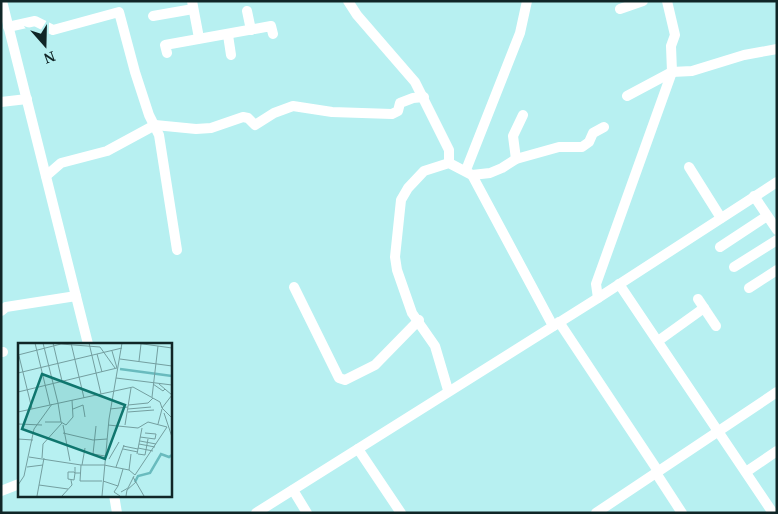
<svg xmlns="http://www.w3.org/2000/svg" width="778" height="514" viewBox="0 0 778 514" font-family="'Noto Serif',serif">
<style>
.lines{fill:none;stroke-linecap:round;stroke-linejoin:round}
.minor{stroke:#fff;stroke-width:10}
.inset-river{fill:none;stroke:#69bbbe;stroke-width:2.5}
.inset-road{fill:none;stroke:#749fa0;stroke-width:1}
.view{fill:#0f766e;fill-opacity:0.15;stroke:#0f766e;stroke-width:2.5}
.inset-edge{fill:none;stroke:#102627;stroke-width:2.5}
</style>
<rect width="100%" height="100%" fill="#b7f0f1"/>
<g class="lines">
<g class="minor">
<polyline points="2,1 88,344"/>
<polyline points="192,1 199,38"/>
<polyline points="348,1 357,15 415,82 449,150 449,163"/>
<polyline points="620,9 643,1"/>
<polyline points="247,11 251,30"/>
<polyline points="153,16 193,9"/>
<polyline points="8,27 35,21 53,30 119,12 135,72 149,115 159,135 177,250"/>
<polyline points="228,35 231,55"/>
<polyline points="167,53 165,45 271,26 273,34"/>
<polyline points="627,96 672,72 692,71 744,55 777,49"/>
<polyline points="1,102 27,99"/>
<polyline points="516,159 513,136 523,115"/>
<polyline points="689,167 721,218"/>
<polyline points="466,170 520,33 527,1"/>
<polyline points="472,175 490,173 502,168 516,159 559,147 582,147 589,142 593,133 604,127"/>
<polyline points="46,176 61,163 107,151 155,125 196,129 211,128 243,117 248,118 255,125 274,113 293,106 332,112 392,114 398,111 400,103 413,98 424,97"/>
<polyline points="754,196 777,230"/>
<polyline points="720,247 767,216"/>
<polyline points="734,267 777,240"/>
<polyline points="619,284 773,513"/>
<polyline points="294,287 339,378 345,380 375,365 419,320"/>
<polyline points="749,288 777,270"/>
<polyline points="598,298 596,284 672,72 671,46 675,35 667,1"/>
<polyline points="698,299 716,326"/>
<polyline points="1,311 6,307 76,296"/>
<polyline points="559,322 658,471"/>
<polyline points="658,341 704,308"/>
<polyline points="1,352 3,352"/>
<polyline points="448,390 435,346 412,313 397,270 395,257 401,200 408,188 424,171 449,163 472,175 553,326"/>
<polyline points="358,449 401,513"/>
<polyline points="746,472 777,451"/>
<polyline points="656,473 682,513"/>
<polyline points="293,490 307,513"/>
<polyline points="1,491 19,484"/>
<polyline points="114,495 117,513"/>
<polyline points="256,513 598,298 777,182"/>
<polyline points="596,513 777,392"/>
</g>
</g>
<g transform="translate(18 343)">
<rect width="154" height="154" fill="#b7f0f1"/>
<path class="inset-river" d="M102,26L154,33M117,139L120,133L132,130L143,111L151,114L154,112"/>
<path class="inset-road" d="M17,0L32,62M25,0L35,40M35,0L44,38M53,0L66,55M71,0L83,51M118,0L154,5M94,8L99,25M0,9L14,66M79,11L84,29M0,12L43,1L82,4L97,25M102,16L154,23M121,18L123,1M0,30L104,5M98,35L154,42M35,40L40,60M135,41L145,48L147,46M141,41L154,52M0,49L99,25M154,52L144,65L154,75M134,54L140,3M40,60L43,79L48,82L55,74L54,57M110,62L130,60L135,55M55,66L65,62L67,74M92,66L110,64M110,66L133,64M0,69L115,44L142,59L144,65M110,69L136,67M146,70L154,94M27,79H43M0,81L24,82M140,81L144,66M45,82L52,118M107,82L113,45M78,83L75,111L87,113M45,90L75,97L89,96M122,94L137,96L138,91L127,90M0,96L15,97M122,98L138,101M121,101L137,104M105,103L120,106M120,105L135,108M105,106L120,109M119,111L124,85M120,111L127,112L130,96M11,114L63,122H86L111,127L117,132L149,84L130,79L120,85L90,82M24,115L25,101L44,80M91,116L101,99M63,122L62,138H84M64,122L67,105M9,124L25,122M57,124V130L56,137L50,136V129H56L57,130H63M98,124L106,102M111,127L113,111M115,134L126,153M85,138L100,143L96,149L102,153M0,142L6,133L16,86L34,61M21,142L50,146M100,143L105,126M103,149L110,145L116,133M19,153L26,115M44,153L54,142L53,137M84,153L91,76L104,0M108,153L109,147L118,139"/>
<path class="view" d="M24,31L107,62L87,116L4,86Z"/>
<rect width="154" height="154" class="inset-edge"/>
</g>
<rect width="778" height="514" fill="none" stroke="#102627" stroke-width="5"/>
<g transform="translate(45 45) rotate(160)" stroke="#b7f0f1" stroke-width="4" paint-order="stroke">
<path d="M0-4L9 19L0 12L-9 19Z" fill="#102627"/>
<text y="-8" font-size="14" font-weight="bold" text-anchor="middle" fill="#102627">N</text>
</g>
</svg>
